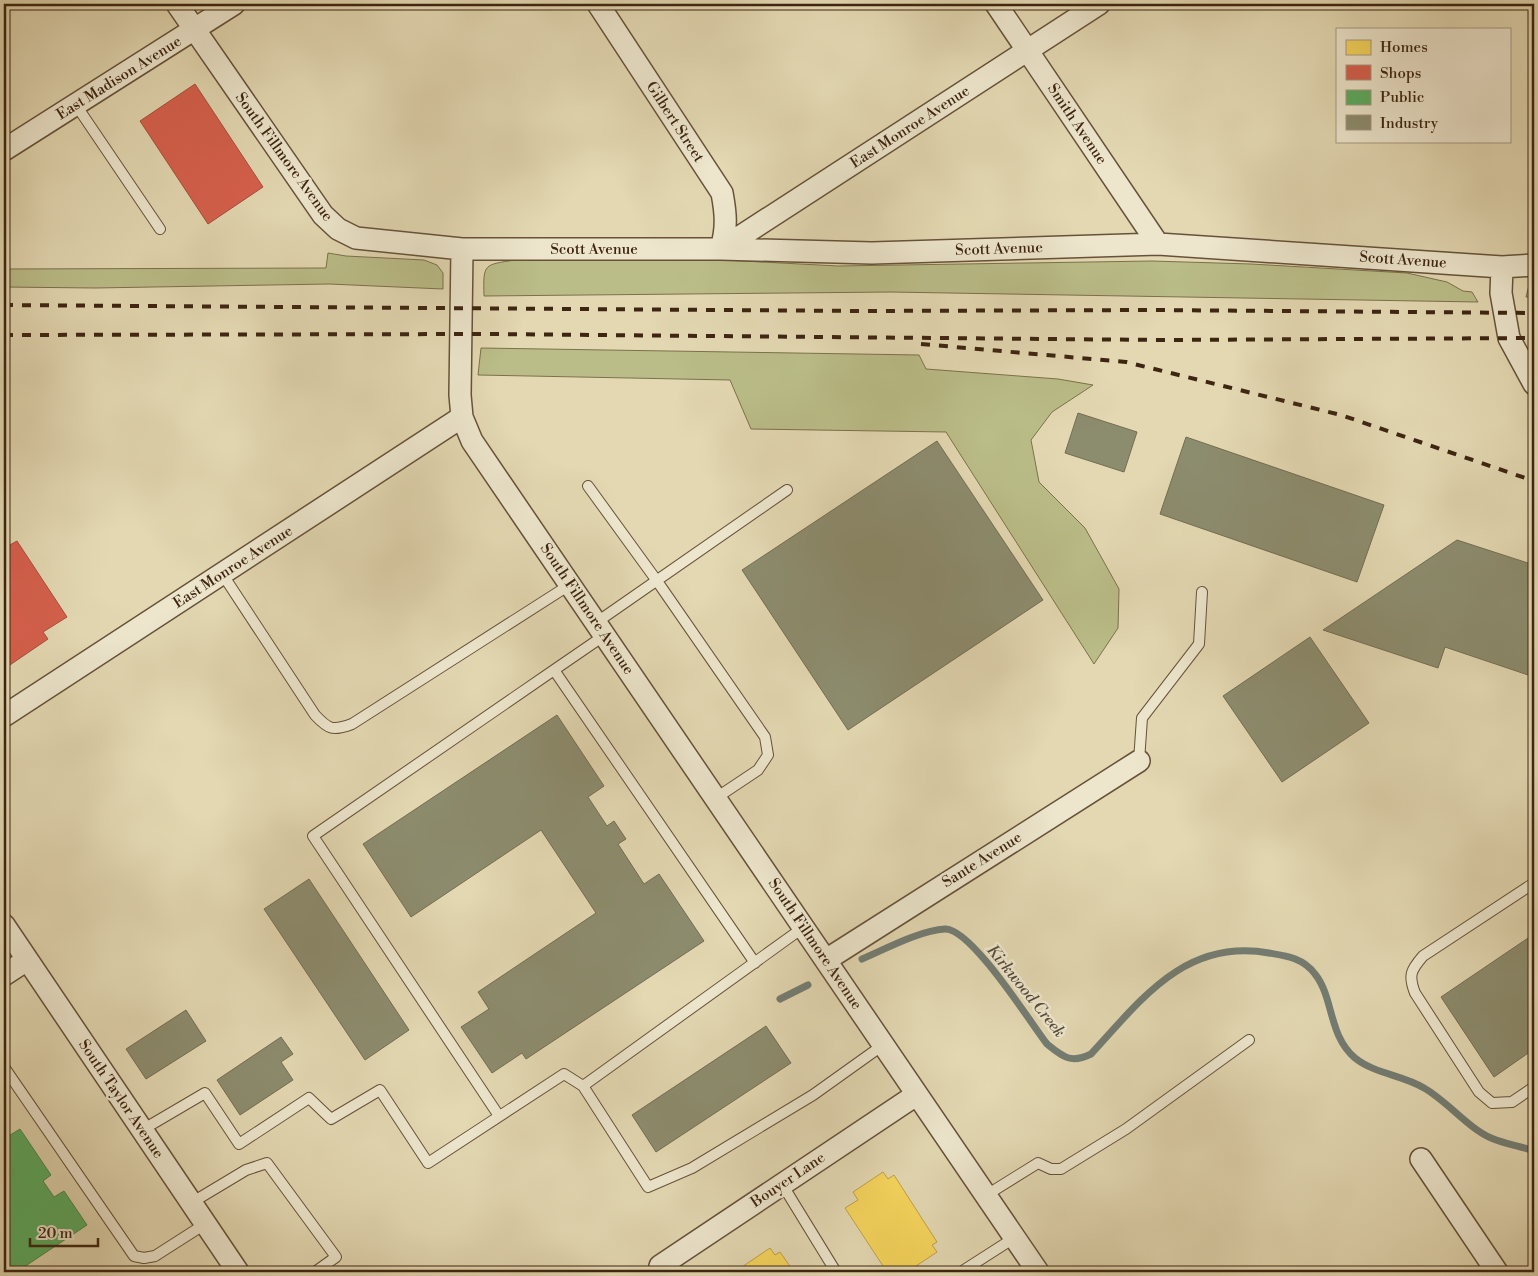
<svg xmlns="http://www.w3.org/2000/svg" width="1538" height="1276" viewBox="0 0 1538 1276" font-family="'Libre Bodoni',serif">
<rect width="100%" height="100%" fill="#e3d8b2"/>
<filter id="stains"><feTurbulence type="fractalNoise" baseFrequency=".004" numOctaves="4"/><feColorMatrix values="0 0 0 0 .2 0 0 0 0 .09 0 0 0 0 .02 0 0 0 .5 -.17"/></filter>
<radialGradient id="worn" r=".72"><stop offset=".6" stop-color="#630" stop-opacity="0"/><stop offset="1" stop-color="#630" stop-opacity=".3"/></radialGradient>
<path fill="#babd88" stroke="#7c714c" d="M328,253L346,256L424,260L437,265L443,273V289L329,284L95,288L4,287V269L326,268Z
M705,259L838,266L1152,261L1251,264L1407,273L1447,282L1463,291L1472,292L1478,302L890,292L484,296C483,263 484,265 515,260Z
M1534,281V297H1526L1529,285Z
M481,348L919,355L926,369L1058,379L1093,385L1052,412L1031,440L1039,482L1085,528L1119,589L1118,628L1094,664L946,432L751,429L730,380L478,375Z"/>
<path fill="#f6d55c" stroke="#bea046" d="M883,1172L888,1179L894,1175L937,1242L932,1245L937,1252L907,1272H904L901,1267L893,1272H887L845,1208L858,1200L853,1192Z
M770,1248L775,1255L780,1252L794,1272H742L739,1269Z"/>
<path fill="#d6604d" stroke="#a84e3b" d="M195,84L263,187L208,224L140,121Z
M4,540L8,546L17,541L67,617L43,632L48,639L4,669Z"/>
<path fill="#5aae61" stroke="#518549" d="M20,1129L51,1175L43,1181L54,1197L64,1191L87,1225L21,1269L23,1272H4V1133L7,1137Z"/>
<path fill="#8c8c6e" stroke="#746d52" d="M1078,413L1137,432L1124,472L1065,453Z
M1186,437L1384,505L1357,582L1160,514Z
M937,441L1043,600L848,730L742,570Z
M1457,540L1534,565V677L1445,647L1438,668L1323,630Z
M1310,637L1369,723L1282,782L1223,696Z
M557,715L604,786L588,797L607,826L614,821L626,839L618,844L644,884L659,874L704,941L526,1059L522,1053L492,1073L461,1027L489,1009L478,992L596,913L541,830L411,917L363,844Z
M309,879L409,1030L365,1060L264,909Z
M1534,934V1049L1494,1077L1441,997Z
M186,1010L206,1041L146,1079L126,1049Z
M766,1026L791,1063L656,1152L632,1115Z
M281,1037L293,1054L281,1062L293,1080L240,1115L217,1080Z"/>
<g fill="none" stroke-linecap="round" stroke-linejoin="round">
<path stroke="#737d73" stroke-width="7" d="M862,959C885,949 921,930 945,929C971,928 1030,1022 1047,1044C1063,1057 1071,1064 1091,1054C1141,1000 1185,938 1269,953C1287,956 1303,958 1315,974C1334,998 1328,1035 1355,1058C1375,1074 1403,1075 1424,1088C1447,1101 1468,1128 1491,1138C1505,1144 1520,1146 1534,1151
M780,999L808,985"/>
<defs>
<path id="lane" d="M76,105L160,229
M588,486L657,581L765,737L768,755L758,770L716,798
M223,575L315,715C329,730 333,731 352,724L571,584
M597,622L787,490
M605,635L554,670L755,963
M1139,761L1142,718L1199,644L1202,592
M1534,883L1423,956C1411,970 1408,975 1415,993L1479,1092L1492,1103L1512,1102L1534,1087
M804,927L583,1086L648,1187L692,1168L813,1095L883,1045
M4,1067L134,1256L144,1258L155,1256L205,1224
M499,1116L313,836L554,670
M142,1130L205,1093L239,1144L309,1098L331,1119L380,1090L428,1163L564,1074L583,1086
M782,1184L836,1272
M985,1196L1038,1163L1051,1169H1061L1126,1129L1249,1040
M191,1203L246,1170L267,1163L336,1257L315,1272
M961,1272L1014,1238"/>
<path id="street" d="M177,4L323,215L338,229L356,238L462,249H721L872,253L1158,244L1502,267L1534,265
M598,4L722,193C726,214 727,228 721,249
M996,4L1158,244
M4,150L234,4
M462,249L460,395L462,417L472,441L1038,1272
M721,249L1099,4
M1502,267L1501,293L1509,338L1534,384
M4,716L462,417
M4,925L238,1272
M826,960L1139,761
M4,975L27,960
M1421,1159L1497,1272
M660,1266L916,1095"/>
</defs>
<use href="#lane" stroke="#665239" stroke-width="12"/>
<use href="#street" stroke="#665239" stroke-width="24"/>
<use href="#lane" stroke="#ede6cd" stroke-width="10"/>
<use href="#street" stroke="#ede6cd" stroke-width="21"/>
<path stroke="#3d2511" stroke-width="4" stroke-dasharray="9 9" stroke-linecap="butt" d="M4,305L867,311L1153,310L1534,313
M4,335L485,334L1163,340L1534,338
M921,344L1126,362L1341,415L1534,481"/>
</g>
<g text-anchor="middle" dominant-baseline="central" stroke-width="5" stroke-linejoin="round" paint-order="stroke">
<g font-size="15" fill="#3d2511" stroke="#ede6cd">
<text transform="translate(119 78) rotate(-32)">East Madison Avenue</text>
<text transform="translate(675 122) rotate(57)">Gilbert Street</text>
<text transform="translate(1077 124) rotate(56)">Smith Avenue</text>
<text transform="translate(910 127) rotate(-33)">East Monroe Avenue</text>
<text transform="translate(284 157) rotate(54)">South Fillmore Avenue</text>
<text x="594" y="249">Scott Avenue</text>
<text transform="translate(999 249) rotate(-2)">Scott Avenue</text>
<text transform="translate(1403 260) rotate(4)">Scott Avenue</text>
<text transform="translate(233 567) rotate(-33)">East Monroe Avenue</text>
<text transform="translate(587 609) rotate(56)">South Fillmore Avenue</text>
<text transform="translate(982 860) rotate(-32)">Sante Avenue</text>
<text transform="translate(815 944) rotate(56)">South Fillmore Avenue</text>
<text transform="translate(121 1099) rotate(56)">South Taylor Avenue</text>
<text transform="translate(788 1180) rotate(-34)">Bouyer Lane</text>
</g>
<g font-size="16" font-style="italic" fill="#544a3a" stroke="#ede6cd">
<text transform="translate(1026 991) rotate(51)">Kirkwood Creek</text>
</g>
</g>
<rect width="1538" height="1276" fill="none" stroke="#e3d8b2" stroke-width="20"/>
<rect x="5" y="5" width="1528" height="1266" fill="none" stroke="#3d2511" stroke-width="2.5"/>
<rect x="10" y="10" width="1518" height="1256" fill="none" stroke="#3d2511"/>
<rect x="1336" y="28" width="175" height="115" fill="#ede6cd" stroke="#a79982"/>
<rect x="1346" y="40" width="25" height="15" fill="#f6d55c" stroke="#a79982"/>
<text x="1380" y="52" font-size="15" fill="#3d2511">Homes</text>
<rect x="1346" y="65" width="25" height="15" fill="#d6604d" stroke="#a79982"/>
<text x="1380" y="78" font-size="15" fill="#3d2511">Shops</text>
<rect x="1346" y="90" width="25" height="15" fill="#5aae61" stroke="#a79982"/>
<text x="1380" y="102" font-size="15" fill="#3d2511">Public</text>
<rect x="1346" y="115" width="25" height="15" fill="#8c8c6e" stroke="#a79982"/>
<text x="1380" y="128" font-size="15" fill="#3d2511">Industry</text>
<path d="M30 1238v8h68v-8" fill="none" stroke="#3d2511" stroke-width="2.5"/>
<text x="38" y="1238" font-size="15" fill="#3d2511" stroke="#ede6cd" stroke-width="4" paint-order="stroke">20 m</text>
<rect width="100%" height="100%" filter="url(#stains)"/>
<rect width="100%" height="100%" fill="url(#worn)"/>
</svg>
